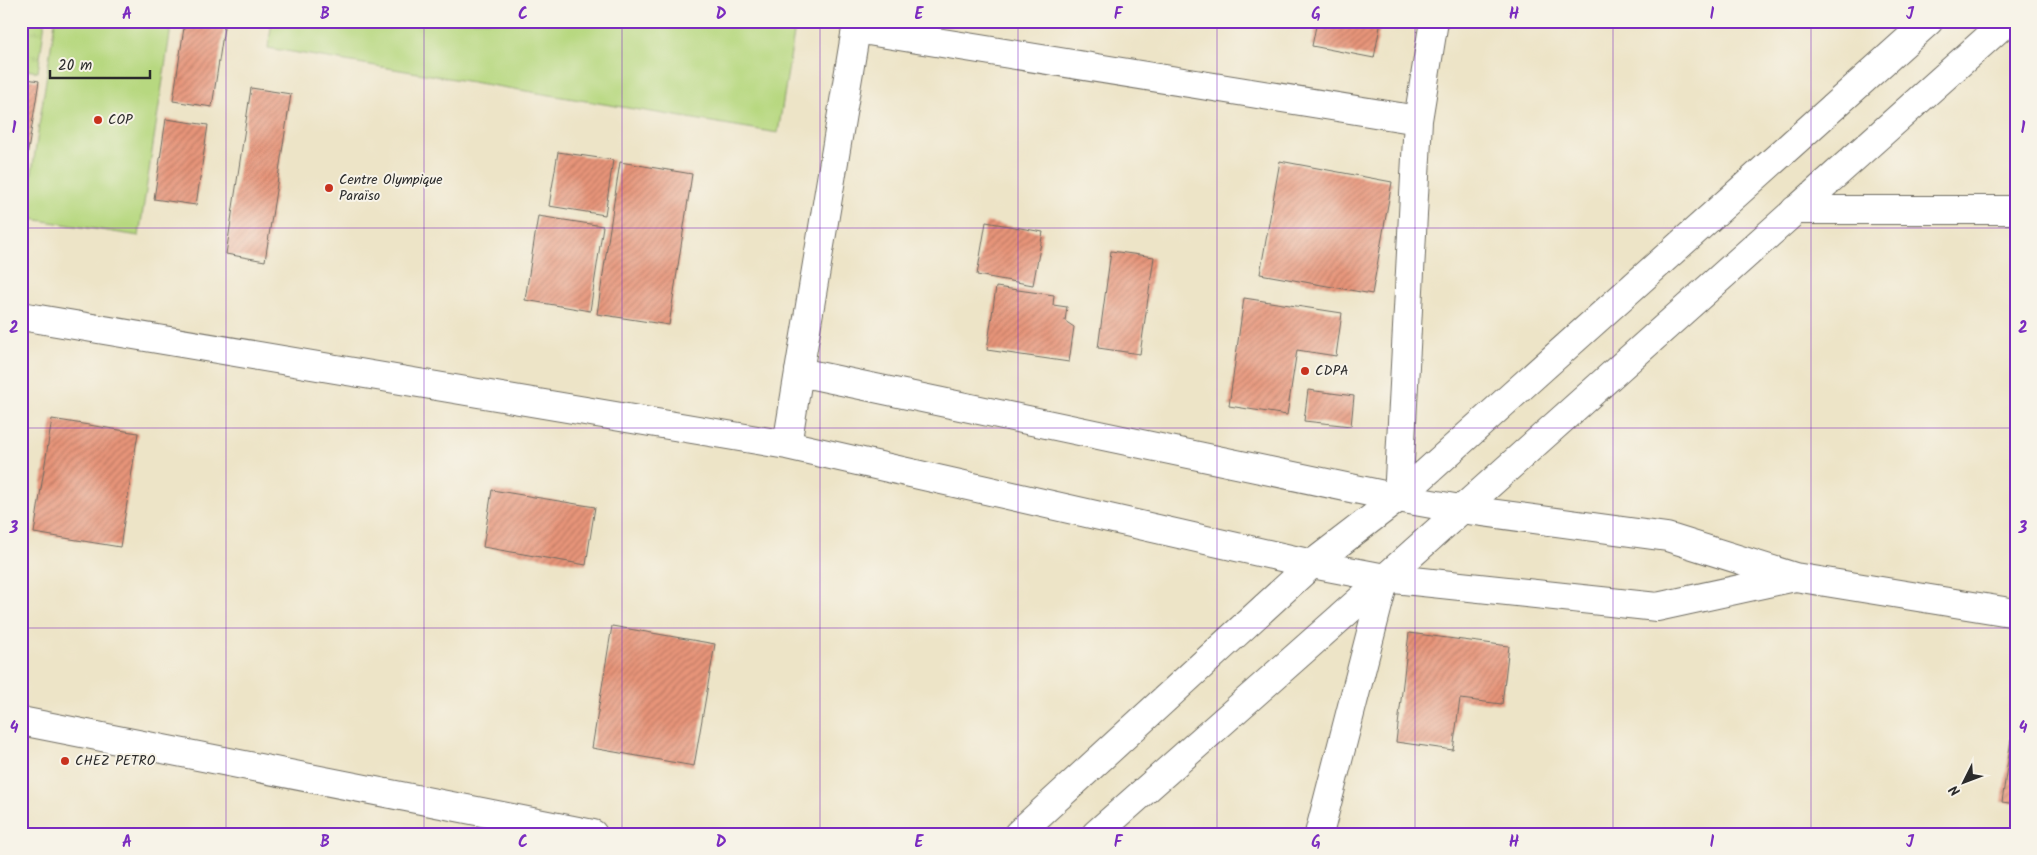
<svg xmlns="http://www.w3.org/2000/svg" width="2037" height="855" viewBox="0 0 2037 855" font-family="Kalam,sans-serif">
<defs>
<pattern id="grass-tufts" width="24" height="20" patternUnits="userSpaceOnUse" patternTransform="scale(1.25)"><rect width="24" height="20" fill="#b7d880"/><path d="M3 7l-1-3M5 7V3M7 7l1-3M15 17l-1-3M17 17v-4M19 17l1-3" fill="none" stroke="#9eba6f"/></pattern>
<pattern id="building-hatch" width="6" height="6" patternUnits="userSpaceOnUse" patternTransform="scale(1.25)"><rect width="6" height="6" fill="#e79479"/><path d="M-1 1l2-2M0 6l6-6M5 7l2-2" fill="none" stroke="#bb7963"/></pattern>
</defs>
<rect width="100%" height="100%" fill="#f7f3e8"/>
<filter id="ink" filterUnits="userSpaceOnUse"><feTurbulence type="fractalNoise" baseFrequency=".02" numOctaves="2"/><feDisplacementMap in="SourceGraphic" scale="10" xChannelSelector="R" yChannelSelector="G"/><feConvolveMatrix kernelMatrix="1 2 1 2 8 2 1 2 1" color-interpolation-filters="sRGB"/></filter>
<filter id="wash" filterUnits="userSpaceOnUse"><feTurbulence type="fractalNoise" baseFrequency=".0096" numOctaves="4" result="noise"/><feDisplacementMap in="SourceGraphic" scale="20" xChannelSelector="R" yChannelSelector="G"/><feGaussianBlur stdDeviation="1.12" result="paint"/><feColorMatrix in="noise" values="0 0 0 0 0 0 0 0 0 0 0 0 0 0 0 0 0 1.4 0 .05"/><feComposite in="paint" operator="in"/></filter>
<g filter="url(#wash)">
<rect width="100%" height="100%" fill="#ede4c7"/>
<path fill="url(#grass-tufts)" stroke="#718256" d="M21,21H45L38,72L21,69Z"/>
<path fill="#b7d880" stroke="#718256" d="M55,21H172L139,236L25,218Z
M272,21H796L778,133L268,48Z"/>
<g id="blocks">
<path fill="url(#building-hatch)" d="M185,21H225L212,107L173,101Z
M1317,21H1381L1374,58L1312,46Z
M21,78L39,81L25,170H21Z
M251,88L291,94L265,261L226,254Z
M166,119L208,125L196,205L154,199Z
M558,152L613,160L605,215L549,206Z
M1280,161L1392,182L1372,294L1260,274Z
M620,162L692,174L669,325L597,314Z
M538,216L603,226L590,311L525,300Z
M986,222L1043,232L1033,285L977,275Z
M1111,251L1154,257L1140,354L1098,348Z
M996,287L1054,295L1053,305L1067,307L1065,321L1074,327L1069,362L987,350Z
M1244,298L1342,313L1336,356L1297,350L1287,415L1229,406Z
M1308,390L1354,396L1351,426L1304,421Z
M52,419L138,433L120,547L34,533Z
M492,490L595,507L586,565L483,547Z
M612,626L715,644L694,766L592,748Z
M1409,633L1509,646L1502,704L1460,699L1453,750L1396,742Z
M2011,739L2016,740V804L2002,802Z"/>
</g>
</g>
<g filter="url(#ink)">
<use href="#blocks" fill-opacity="0" stroke="#6f6c62" stroke-width="1"/>
<g fill="none" stroke-linecap="round" stroke-linejoin="round">
<defs>
<path id="minor" d="M1795,210H2016
M799,372L856,29L1418,120
M1398,498L1418,120L1434,21
M21,721L593,834"/>
<path id="tertiary" d="M21,316L787,445L1312,564L1385,578L1657,607L1795,577
M787,445L799,372L1398,498L1460,509L1667,537L1795,577L2016,613
M1319,834L1385,578"/>
<path id="secondary" d="M1018,834L1312,564L1398,498L1929,21
M1096,834L1385,578L2007,21"/>
</defs>
<use href="#minor" stroke="#6f6c62" stroke-width="30"/>
<use href="#tertiary" stroke="#6f6c62" stroke-width="30"/>
<use href="#secondary" stroke="#6f6c62" stroke-width="30"/>
<use href="#minor" stroke="#fff" stroke-width="28"/>
<use href="#tertiary" stroke="#fff" stroke-width="28"/>
<use href="#secondary" stroke="#fff" stroke-width="28"/>
</g>
</g>
<path fill="none" stroke="#7b2cbf" stroke-width="1" stroke-opacity="0.55" d="M226,21V834M424,21V834M622,21V834M820,21V834M1018,21V834M1217,21V834M1415,21V834M1613,21V834M1811,21V834M21,228H2016M21,428H2016M21,628H2016"/>
<g fill="#c8321e" stroke="#f7f3e8" stroke-width="2">
<circle cx="98" cy="120" r="5"/>
<circle cx="329" cy="188" r="5"/>
<circle cx="1305" cy="371" r="5"/>
<circle cx="65" cy="761" r="5"/>
</g>
<g text-anchor="middle" dominant-baseline="central" stroke-width="4" stroke-linejoin="round" paint-order="stroke">
<g font-size="14" fill="#2b2b2b" stroke="#f7f3e8" text-anchor="start">
<text x="108" y="120">COP</text>
<text x="339" y="180">Centre Olympique<tspan x="339" dy="16">Paraïso</tspan></text>
<text x="1315" y="371">CDPA</text>
<text x="75" y="761">CHEZ PETRO</text>
</g>
</g>
<rect width="2037" height="855" fill="none" stroke="#f7f3e8" stroke-width="55"/>
<g transform="translate(1964 782) rotate(228)" stroke="#f7f3e8" stroke-width="4" paint-order="stroke">
<path d="M0-4L9 19L0 12L-9 19Z" fill="#2b2b2b"/>
<text y="-8" font-size="14" font-weight="bold" text-anchor="middle" fill="#2b2b2b">N</text>
</g>
<path d="M50 70v8h100v-8" fill="none" stroke="#2b2b2b" stroke-width="2.5"/>
<text x="58" y="70" font-size="15" fill="#2b2b2b" stroke="#f7f3e8" stroke-width="4" paint-order="stroke">20 m</text>
<rect x="28" y="28" width="1982" height="800" fill="none" stroke="#7b2cbf" stroke-width="2"/>
<g font-size="16" text-anchor="middle" font-weight="bold" fill="#7b2cbf">
<text x="127" y="19">A</text>
<text x="325" y="19">B</text>
<text x="523" y="19">C</text>
<text x="721" y="19">D</text>
<text x="919" y="19">E</text>
<text x="1118" y="19">F</text>
<text x="1316" y="19">G</text>
<text x="1514" y="19">H</text>
<text x="1712" y="19">I</text>
<text x="1910" y="19">J</text>
<text x="14" y="133">1</text>
<text x="2023" y="133">1</text>
<text x="14" y="333">2</text>
<text x="2023" y="333">2</text>
<text x="14" y="533">3</text>
<text x="2023" y="533">3</text>
<text x="14" y="733">4</text>
<text x="2023" y="733">4</text>
<text x="127" y="847">A</text>
<text x="325" y="847">B</text>
<text x="523" y="847">C</text>
<text x="721" y="847">D</text>
<text x="919" y="847">E</text>
<text x="1118" y="847">F</text>
<text x="1316" y="847">G</text>
<text x="1514" y="847">H</text>
<text x="1712" y="847">I</text>
<text x="1910" y="847">J</text>
</g>
</svg>
